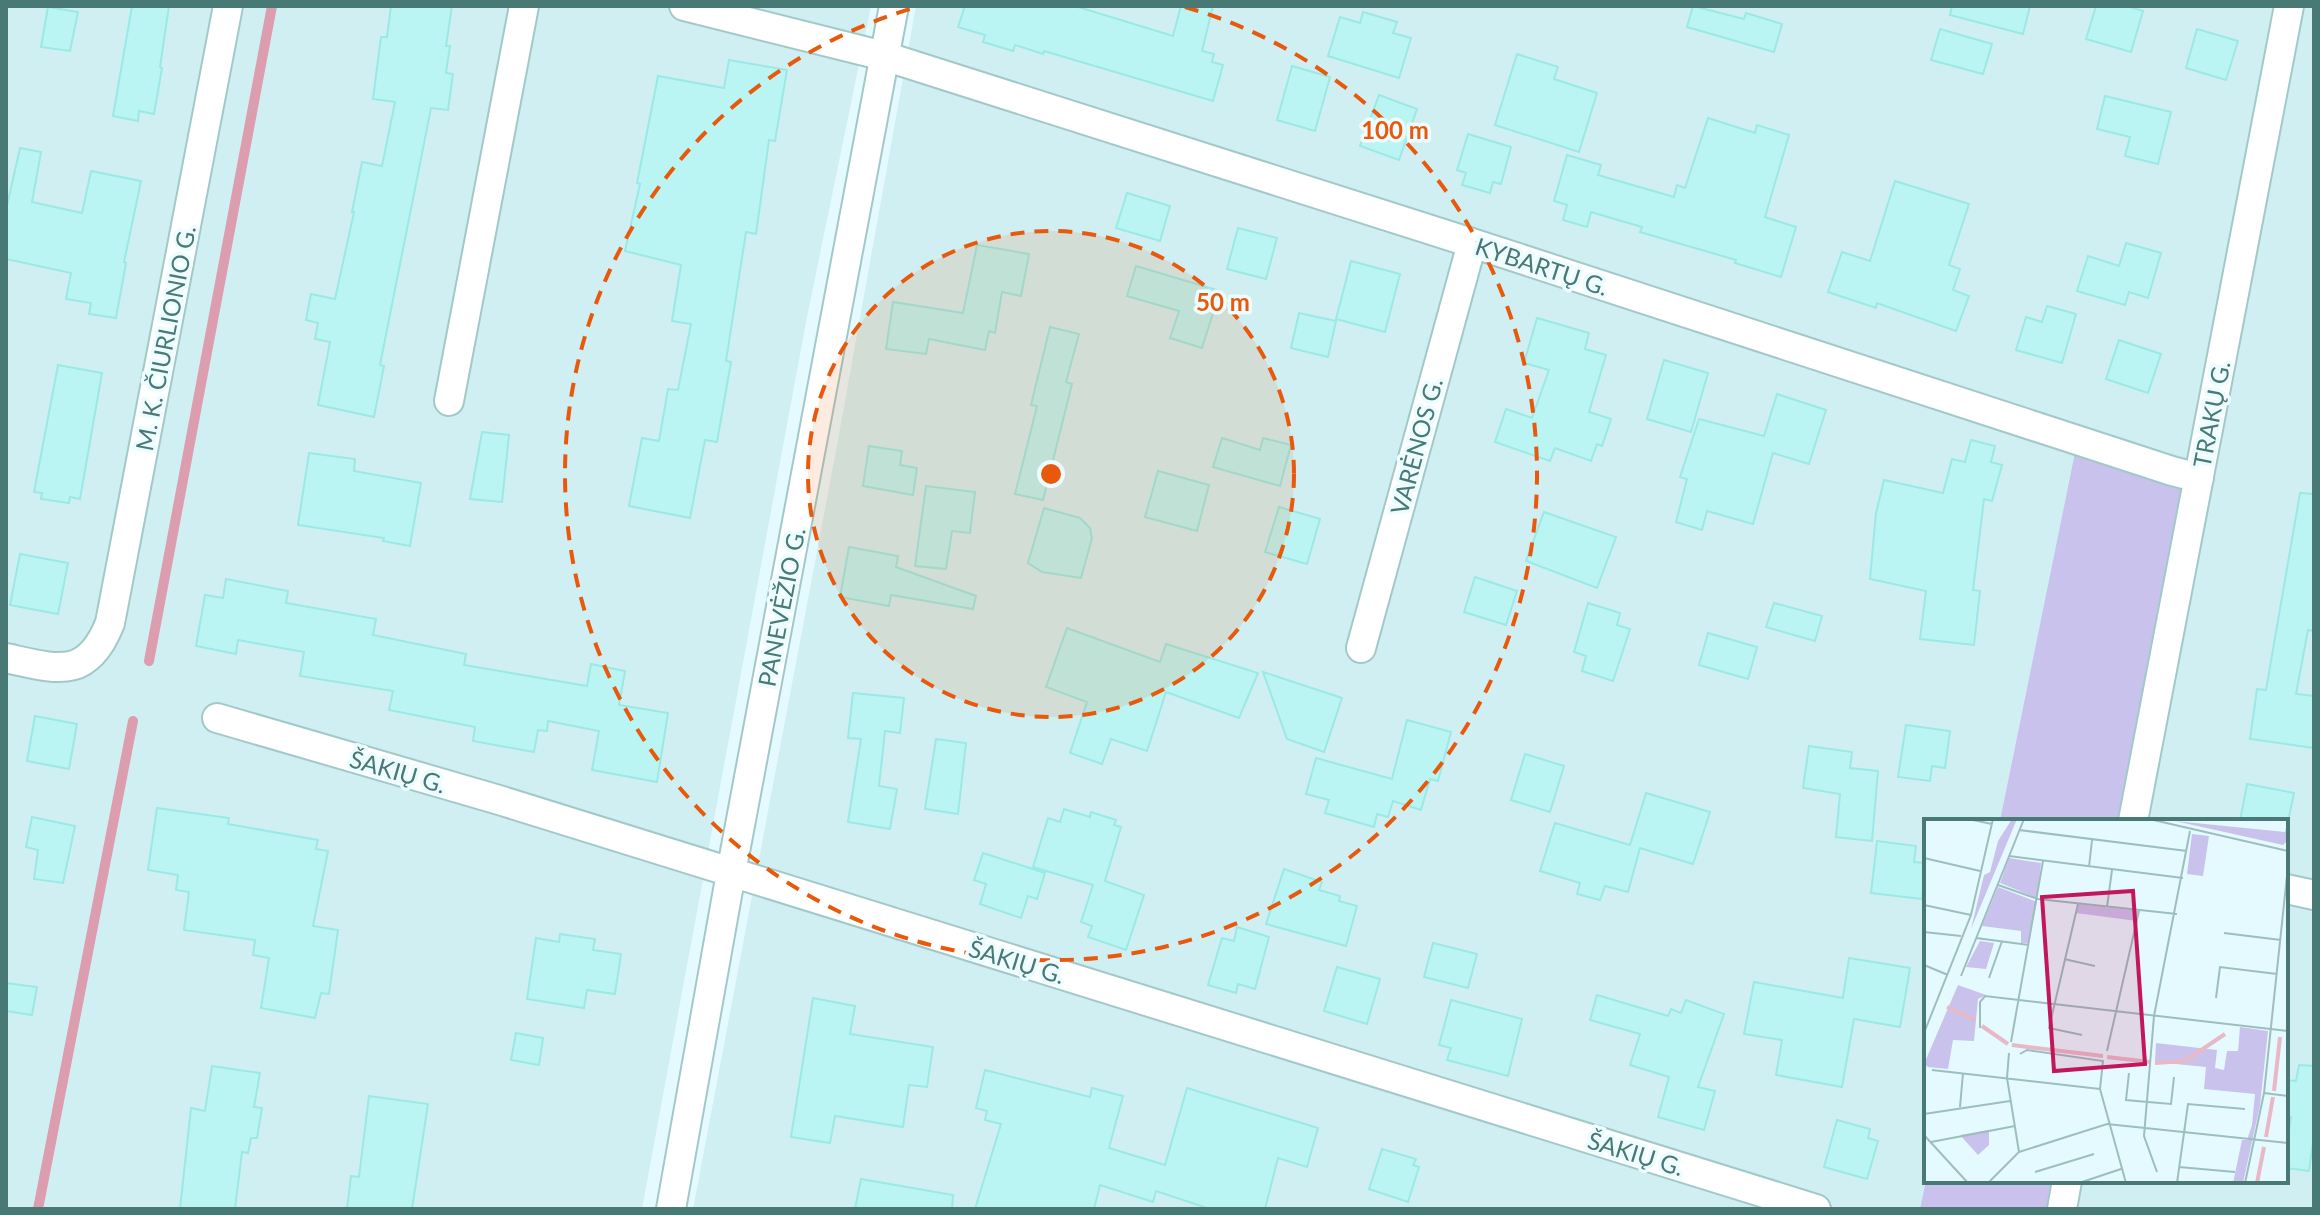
<svg xmlns="http://www.w3.org/2000/svg" width="2320" height="1215" viewBox="0 0 2320 1215" font-family="Lato,sans-serif">
<rect width="100%" height="100%" fill="#e5fafe"/>
<path fill="#d0eff3" fill-rule="evenodd" d="M6,6H871L806,322L642,1209H6Z
M916,6H2314V1209H693L838,440ZM1926,821H2286V1181H1926Z"/>
<path fill="#c9c2ed" d="M2078,438L2199,478L2135,821H2000Z
M1926,1181H2068L2062,1209H1920Z"/>
<g fill="none" stroke-linecap="round" stroke-linejoin="round">
<path stroke="#dc9daf" stroke-width="10" d="M149,661L272,6
M38,1209L133,721"/>
</g>
<path fill="#bbf5f3" stroke="#9ae9e5" stroke-width="2" d="M132,6H169L160,67L162,68L154,114L139,111L138,121L113,116Z
M391,6H452L446,46H450L446,73L453,74L448,110L431,108L380,365L384,366L374,417L318,405L330,342L315,339L318,323L306,320L311,294L335,299L354,212H352L362,162L382,166L395,102L373,99L381,37H387Z
M965,6H1075L1173,36L1181,6H1213L1202,51L1214,54L1212,62L1223,65L1213,101L1044,51L1043,54L1015,45L1013,51L983,42L985,35L958,27Z
M1693,6L1744,19L1746,13L1782,24L1774,52L1687,27Z
M1952,6H2030L2023,34L1950,15Z
M2096,6H2127L2143,11L2131,52L2086,39Z
M48,7L78,12L70,51L41,47Z
M1363,12L1397,22L1393,33L1411,38L1399,78L1328,56L1340,17L1360,23Z
M1940,29L1992,44L1983,74L1931,60Z
M2197,29L2238,41L2226,80L2186,68Z
M1517,54L1558,67L1554,79L1597,93L1579,152L1495,125Z
M729,60L787,70L775,141L769,140L756,234L746,232L726,361L731,362L717,442L705,440L690,518L629,506L642,438L659,441L668,389L678,390L691,324L672,321L681,265L625,251L640,184L637,183L658,76L724,88Z
M1292,66L1330,77L1315,131L1277,120Z
M1379,95L1417,109L1399,160L1360,146Z
M2105,96L2171,112L2158,164L2125,156L2130,137L2097,129Z
M1708,118L1755,133L1757,125L1789,135L1765,217L1796,227L1781,277L1735,263L1736,260L1640,232L1642,227L1591,212L1587,227L1563,220L1567,205L1554,201L1567,155L1601,165L1598,175L1674,197L1677,185L1685,188Z
M1468,134L1511,147L1501,184L1493,182L1490,193L1462,185L1466,173L1457,170Z
M20,148L41,152L32,202L82,213L91,171L141,181L124,262L126,263L116,318L89,314L91,303L66,299L71,273L6,259V210Z
M1895,181L1969,204L1949,265L1960,269L1953,290L1969,296L1956,331L1877,303L1876,308L1828,292L1842,252L1870,261Z
M1127,193L1170,206L1160,241L1116,228Z
M1238,228L1277,238L1266,279L1227,269Z
M2126,243L2161,253L2148,298L2129,292L2125,305L2077,291L2088,256L2119,266Z
M977,245L1029,254L1021,296L1002,292L995,333L989,331L985,350L929,339L926,354L886,349L893,302L963,313Z
M1351,261L1400,274L1385,332L1336,319Z
M1136,266L1220,291L1202,348L1170,338L1179,311L1127,296Z
M2047,306L2076,314L2062,363L2016,350L2026,317L2042,322Z
M1299,313L1336,321L1328,357L1291,348Z
M1537,318L1589,333L1585,349L1606,355L1589,412L1611,419L1602,446L1597,444L1591,461L1555,448L1550,461L1495,442L1506,409L1532,418L1549,370L1524,363Z
M1050,327L1079,334L1066,382L1072,384L1043,500L1015,494L1037,406L1031,405Z
M2119,340L2161,354L2148,393L2106,379Z
M1664,360L1708,373L1691,432L1647,419Z
M58,365L102,373L80,499L70,497L69,503L41,499L42,493L34,492Z
M1777,394L1826,410L1809,464L1773,453L1753,524L1707,511L1702,530L1676,522L1687,479L1680,477L1699,419L1764,436Z
M482,432L509,435L502,502L470,499Z
M1222,438L1260,450L1263,438L1291,445L1280,486L1213,467Z
M1971,440L1995,446L1991,462L2002,465L1992,501L1984,499L1973,590L1980,591L1974,645L1920,639L1926,591L1870,579L1876,513L1884,480L1943,493L1952,459L1965,462Z
M869,446L902,451L900,465L917,468L913,495L863,486Z
M309,453L355,459L354,471L421,483L410,546L383,541L384,538L298,525Z
M1158,471L1209,485L1197,531L1145,517Z
M926,486L975,492L970,533L952,531L946,569L915,566Z
M2300,493L2314,494V631L2308,630L2296,694L2314,696V748L2250,739L2257,689L2266,690Z
M1279,507L1320,519L1307,564L1265,552Z
M1044,508L1080,518L1090,528L1092,538L1081,578L1042,572L1028,563Z
M1544,512L1616,537L1597,588L1526,561Z
M849,547L898,556L896,567L976,596L973,609L891,595L889,606L840,597Z
M20,554L68,563L58,614L10,605Z
M1475,577L1517,591L1506,625L1464,612Z
M226,579L288,591L286,603L376,619L373,635L466,654L464,665L587,686L591,664L625,671L619,705L668,713L657,782L592,770L599,731L548,721L547,731L538,730L534,752L473,741L475,727L389,710L393,691L300,676L304,652L238,640L236,654L196,646L205,595L223,598Z
M1588,603L1620,613L1617,625L1630,629L1613,681L1582,671L1586,656L1574,652Z
M1774,603L1822,616L1815,641L1766,627Z
M1067,628L1160,662L1166,644L1258,673L1239,718L1166,692L1147,751L1111,739L1102,764L1070,753L1087,702L1046,687Z
M1708,633L1757,647L1748,679L1699,665Z
M1263,672L1342,698L1324,752L1287,739Z
M853,693L904,698L900,733L885,731L879,786L897,789L890,829L848,822L861,739L848,738Z
M35,716L77,724L69,769L27,761Z
M1407,720L1451,732L1438,781L1430,779L1421,810L1393,801L1388,817L1377,814L1374,827L1325,813L1329,800L1306,794L1316,758L1392,779Z
M1906,725L1950,731L1945,768L1932,766L1930,781L1898,777Z
M936,739L966,743L958,814L925,809Z
M1809,746L1852,752L1850,768L1878,771L1872,841L1836,837L1840,794L1803,788Z
M1525,754L1564,766L1550,812L1511,800Z
M2247,784L2294,793L2288,821H2240Z
M1646,793L1710,812L1693,864L1640,848L1628,892L1605,886L1600,900L1577,894L1580,883L1540,871L1555,823L1630,845Z
M157,808L229,818L228,824L318,840L316,849L328,851L313,926L338,930L329,994L321,993L315,1018L261,1008L269,958L253,955L255,940L184,930L189,892L176,890L178,875L148,870Z
M1064,809L1090,817L1091,812L1116,820L1114,825L1121,827L1105,881L1144,895L1126,950L1088,937L1092,926L1081,922L1093,885L1033,867L1048,818L1060,822Z
M32,817L75,826L63,883L34,879L38,850L26,847Z
M1877,841L1916,846L1914,862L1926,863L1922,899L1871,893Z
M983,853L1045,873L1037,899L1028,896L1021,918L980,904L986,884L974,880Z
M1284,869L1322,882L1319,890L1340,896L1339,901L1357,906L1346,946L1266,924Z
M1237,927L1269,937L1255,989L1238,984L1236,993L1208,985L1222,938L1234,941Z
M560,934L595,939L593,950L621,954L615,994L587,990L584,1008L527,999L536,938L559,942Z
M1433,943L1477,954L1468,988L1424,977Z
M1849,958L1910,968L1900,1027L1854,1019L1842,1087L1776,1075L1782,1040L1744,1034L1754,982L1843,998Z
M1337,967L1380,979L1367,1024L1324,1011Z
M6,983L37,987L32,1015L6,1011Z
M1597,995L1668,1016L1671,1009L1681,1013L1686,1000L1724,1014L1698,1087L1715,1091L1704,1130L1658,1117L1669,1077L1630,1065L1640,1034L1590,1020Z
M813,998L855,1006L850,1034L933,1047L927,1087L909,1085L903,1127L835,1116L830,1143L791,1137Z
M1451,1000L1522,1019L1508,1076L1447,1060L1451,1048L1439,1045Z
M516,1033L543,1038L539,1065L511,1060Z
M2299,1065L2314,1066V1135L2309,1171L2286,1168V1149L2291,1117L2286,1116V1080L2296,1081Z
M212,1066L260,1073L254,1107L262,1108L257,1138H251L248,1153L242,1152L235,1209H180L191,1108L205,1111Z
M985,1070L1090,1097L1092,1088L1123,1096L1109,1148L1165,1165L1187,1088L1318,1128L1307,1167L1278,1158L1265,1209H1210L1156,1191L1153,1202L1100,1185L1094,1209H975L1001,1124L985,1120L987,1111L976,1108Z
M369,1096L428,1104L412,1209H347L351,1176L359,1177Z
M1837,1120L1870,1129L1868,1138L1878,1141L1867,1179L1824,1167Z
M1382,1149L1416,1159L1413,1165L1419,1167L1408,1202L1369,1189Z
M861,1179L953,1195L952,1209H855Z"/>
<g fill="none" stroke-linecap="round" stroke-linejoin="round">
<defs>
<path id="minor" d="M684,6L884,56L1472,243L2172,471L2199,478
M449,401L524,6
M1361,648L1472,243
M6,658C57,669 87,681 110,623L228,6
M217,718L499,800L1816,1209
M2133,821L2289,6
M2286,889L2314,895
M671,1209L731,873L894,6
M2062,1209L2067,1181"/>
</defs>
<use href="#minor" stroke="#a2c9c8" stroke-width="32"/>
<use href="#minor" stroke="#fff" stroke-width="28"/>
</g>
<circle cx="1051" cy="474" r="243" fill="#e8590c" fill-opacity=".12"/>
<g fill="none" stroke="#e8590c" stroke-width="4" stroke-dasharray="14 10">
<circle cx="1051" cy="474" r="243"/>
<path d="M1185 7A486 486 0 1 1 917 7"/>
</g>
<g text-anchor="middle" dominant-baseline="central" stroke-width="7" stroke-linejoin="round" paint-order="stroke">
<g font-size="24" fill="#487975" stroke="#edfcff">
<text transform="translate(1542 266) rotate(18)">KYBARTŲ G.</text>
<text transform="translate(165 338) rotate(-79)">M. K. ČIURLIONIO G.</text>
<text transform="translate(2211 414) rotate(-79)">TRAKŲ G.</text>
<text transform="translate(1416 446) rotate(-75)">VARĖNOS G.</text>
<text transform="translate(781 607) rotate(-79)">PANEVĖŽIO G.</text>
<text transform="translate(398 771) rotate(16)">ŠAKIŲ G.</text>
<text transform="translate(1017 961) rotate(17)">ŠAKIŲ G.</text>
<text transform="translate(1636 1153) rotate(17)">ŠAKIŲ G.</text>
</g>
</g>
<g transform="translate(1924 819)">
<rect width="364" height="364" fill="#e5fafe"/>
<path d="M88,0H93L47,110L60,56L66,53L74,22ZM364,0V21L359,26L251,2L361,13ZM268,15L285,17L279,57L263,55ZM85,39L117,44L113,79L76,64ZM74,68L113,83L104,124H97V112L58,107ZM154,85L215,92L213,102L152,94ZM56,122L70,124L62,150L42,148ZM34,166L62,176L54,180L50,222L29,221L24,250L4,248L0,245ZM316,208L344,212L336,286L319,364H309L318,321H323L328,306L331,275L280,270L282,248L231,243L232,224L293,231L291,249L300,251L303,232H314ZM65,311V326L54,336L36,316Z" fill="#c9c2ed"/>
<path fill="none" stroke="#e9b8c6" stroke-width="4" d="M23,188L51,201M58,207L84,225M88,226L179,237M183,238L226,243M231,244L261,242L301,215M350,272L356,218M342,318L349,278M333,364L340,328"/>
<path fill="none" stroke="#9dbebf" stroke-width="2" d="M44,0L68,5M225,0L364,32M95,11L263,32M85,37L259,59M0,39L56,52M165,48L168,21M74,66L114,80L253,95M154,85L125,209L158,216M0,86L47,96M183,88L188,51M0,113L37,117M300,114L357,121M52,119L105,126M140,140L171,147M0,146L24,156M37,157L100,0M65,159L78,122M292,179L296,148L353,155M56,209V183L61,177L364,212M0,214L47,96L69,0M87,223L119,42M183,232L215,92M96,235L103,231L179,242L176,270L202,364M8,251L176,270M205,254L202,281L224,283L247,285L250,258M340,274L364,277M36,288L39,254M0,295L86,282M0,316L44,364M7,323L91,307M95,333L183,305L364,324M255,348L311,353M111,353L170,335M233,353L220,317L230,197L266,12M64,364L95,333L83,259L85,234M155,364L197,350M253,364L264,285L321,290M321,364L340,274L364,47"/>
<path fill="#c2185b" fill-opacity="0.15" stroke="#c2185b" stroke-width="4" d="M209,72L221,245L130,252L118,78Z"/>
<rect width="364" height="364" fill="none" stroke="#487975" stroke-width="4"/>
</g>
<circle cx="1051" cy="474" r="12" fill="#e8590c" stroke="#edfcff" stroke-width="4"/>
<g font-size="24" text-anchor="middle" font-weight="bold" fill="#e8590c" stroke="#edfcff" stroke-width="7" stroke-linejoin="round" paint-order="stroke">
<text x="1395" y="139">100 m</text>
<text x="1223" y="311">50 m</text>
</g>
<rect width="2320" height="1215" fill="none" stroke="#487975" stroke-width="16"/>
</svg>
